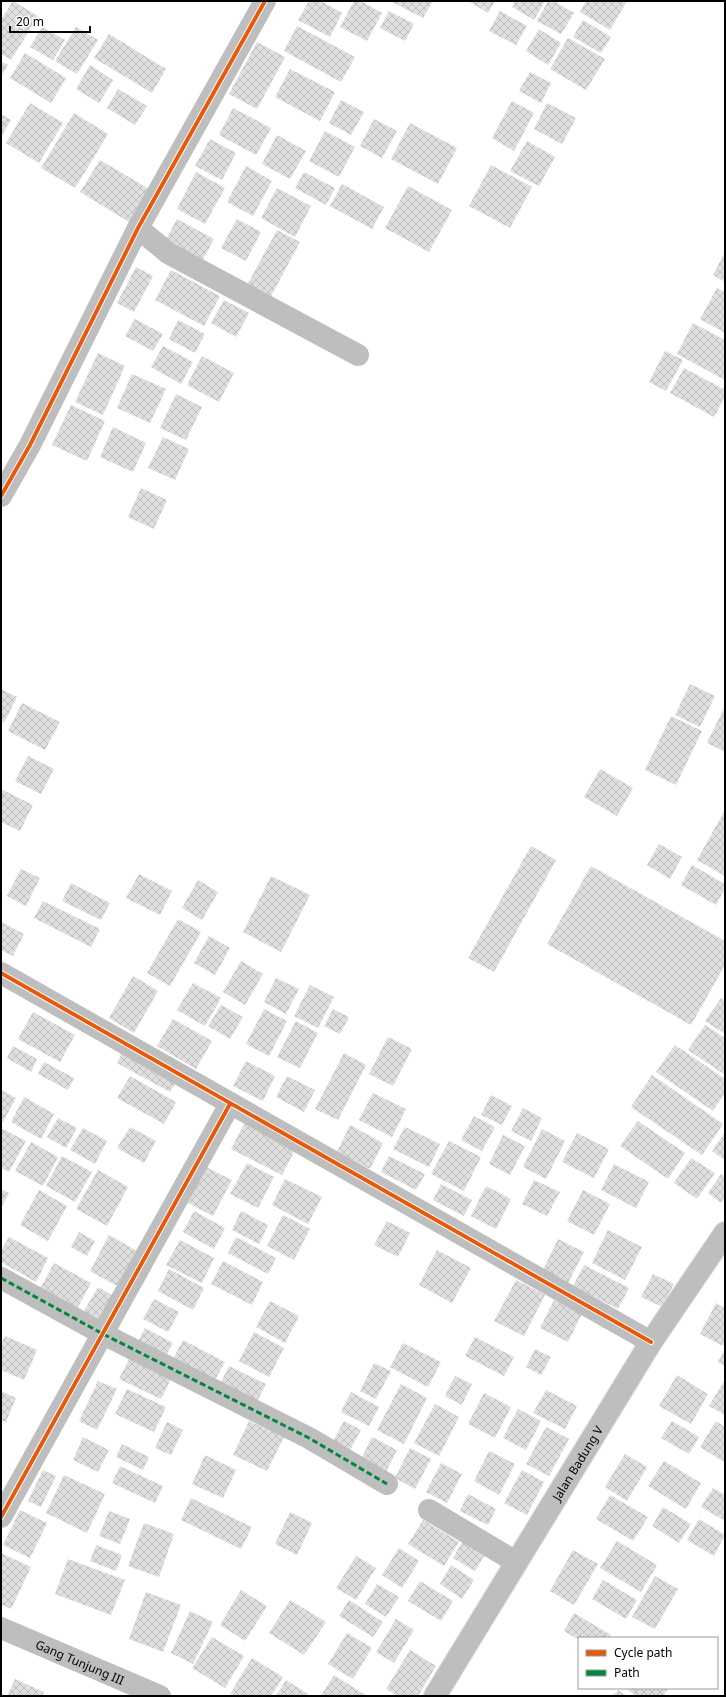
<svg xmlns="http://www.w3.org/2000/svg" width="726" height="1697" viewBox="0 0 726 1697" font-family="'Noto Sans',sans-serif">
<defs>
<pattern id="building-cross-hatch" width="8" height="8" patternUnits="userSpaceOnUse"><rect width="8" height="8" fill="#dfdfdf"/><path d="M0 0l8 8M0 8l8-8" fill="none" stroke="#bebebe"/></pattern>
</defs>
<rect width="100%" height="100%" fill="#fff"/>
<path fill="url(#building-cross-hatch)" d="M13,1L38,16L11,60L1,54V20Z
M309,1H321L342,13L330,37L298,20Z
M354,1H361L382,13L367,41L340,27Z
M390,1H433L423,18Z
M468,1H495L488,13Z
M515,1H545L534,20L512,7Z
M548,1H554L574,13L561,34L537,21Z
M586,1H627L610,30L580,12Z
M389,11L414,24L405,41L380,28Z
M500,11L527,26L516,45L489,31Z
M583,20L611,37L601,53L573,37Z
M297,26L355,57L341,82L284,51Z
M42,27L65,40L53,60L30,47Z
M76,27L98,40L77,74L55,61Z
M539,29L561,43L548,65L526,51Z
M109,34L166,69L152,93L94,58Z
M568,38L605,59L586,90L550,69Z
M257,42L285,57L257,109L229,94Z
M25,53L66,78L51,103L10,78Z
M1,61L8,65L1,77Z
M90,65L113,80L99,103L76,89Z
M290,69L335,92L320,121L275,97Z
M530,72L551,83L541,103L519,91Z
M118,89L147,106L135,125L107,108Z
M341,100L364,112L351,135L329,123Z
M512,101L534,113L514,151L492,138Z
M30,103L63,123L39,163L6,143Z
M547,103L576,118L562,144L534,129Z
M233,108L271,128L256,155L219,135Z
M74,113L108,134L75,188L41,168Z
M1,114L11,120L1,137Z
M374,119L397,131L382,158L360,146Z
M410,123L457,148L438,184L391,159Z
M325,131L355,147L339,177L309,161Z
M277,135L306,151L290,179L262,164Z
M210,139L236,153L222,180L195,166Z
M527,141L555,157L539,186L510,171Z
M100,160L149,189L129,222L80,192Z
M491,165L532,187L510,228L469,206Z
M246,166L272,181L253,216L227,202Z
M196,172L225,188L205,224L177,209Z
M304,172L335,188L326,205L295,188Z
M342,184L384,207L372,229L330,206Z
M408,186L452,210L429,252L385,228Z
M277,188L311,206L295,237L261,218Z
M177,219L214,239L201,263L164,243Z
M237,219L261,232L246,261L221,248Z
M277,230L300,242L268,302L245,289Z
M725,252V282L713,275Z
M136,267L153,276L134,312L117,303Z
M171,270L220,296L204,326L155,300Z
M717,288L725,292V333L700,319Z
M224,300L249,313L236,337L211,323Z
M135,319L163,334L153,351L125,336Z
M178,320L205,334L195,353L169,339Z
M693,323L725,340V375L723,379L677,354Z
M163,346L193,362L181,384L151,367Z
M665,351L683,360L666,391L649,382Z
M98,353L125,366L103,415L75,402Z
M202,356L234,373L219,402L187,385Z
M684,368L725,390V397L714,417L670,393Z
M132,374L166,389L150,423L117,408Z
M176,394L202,407L186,440L160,428Z
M71,405L105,421L87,461L52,445Z
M113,427L146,443L133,472L100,457Z
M163,437L189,449L175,480L148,468Z
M141,488L167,500L154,529L128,517Z
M690,684L715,696L700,727L675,715Z
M1,689L17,697L4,723L1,721Z
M22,703L60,722L45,750L8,731Z
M725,706V752L707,743Z
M671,716L702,731L676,785L645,770Z
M28,756L54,769L41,794L15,781Z
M600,769L633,788L617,816L584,797Z
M1,789L33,805L20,831L1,822Z
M725,810V876L697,860Z
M659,844L682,857L670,879L647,865Z
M531,846L556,860L494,972L468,958Z
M692,865L725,884V888L716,905L681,885Z
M591,866L725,941V965L691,1025L547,944Z
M21,869L40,878L26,906L7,896Z
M139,874L172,891L160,915L126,898Z
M271,876L310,895L281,952L243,932Z
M198,880L218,892L202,920L182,908Z
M71,883L110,903L101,920L62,901Z
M43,901L100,929L91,947L34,918Z
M178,919L201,932L170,986L147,973Z
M1,922L24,934L13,956L1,950Z
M209,936L230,948L215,975L194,963Z
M241,961L263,974L245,1005L223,992Z
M133,976L158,991L134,1033L109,1018Z
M276,978L299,989L286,1014L264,1002Z
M193,983L221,998L205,1026L177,1010Z
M310,985L334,997L318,1028L294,1016Z
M721,998L725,1000V1034L705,1021Z
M221,1005L243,1017L230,1039L208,1026Z
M264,1009L287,1021L269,1056L246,1044Z
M333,1009L349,1017L340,1034L324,1026Z
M33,1012L75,1035L60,1062L18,1039Z
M173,1019L212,1041L196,1069L157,1046Z
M296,1021L318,1033L300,1068L277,1057Z
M705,1025L725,1038V1075L688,1050Z
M388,1037L412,1049L393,1086L369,1074Z
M675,1045L725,1079V1093L713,1111L656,1072Z
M13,1046L37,1059L31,1072L7,1058Z
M124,1049L178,1079L170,1092L117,1063Z
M344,1053L366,1065L338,1120L315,1109Z
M246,1061L275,1076L263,1101L233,1086Z
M44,1062L74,1078L68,1090L38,1074Z
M652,1075L723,1124L702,1155L631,1107Z
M130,1076L176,1102L164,1124L117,1098Z
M287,1076L315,1090L304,1112L276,1097Z
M1,1090L16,1098L3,1122H1Z
M373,1093L406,1109L392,1137L359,1120Z
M491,1095L512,1106L502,1125L481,1115Z
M24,1097L54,1114L41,1139L11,1122Z
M523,1108L542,1118L531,1141L511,1131Z
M474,1116L495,1127L482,1151L461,1140Z
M58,1118L77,1128L66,1148L47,1137Z
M638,1121L685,1153L668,1179L620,1146Z
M244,1124L295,1150L282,1175L231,1149Z
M350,1125L383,1143L370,1169L337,1152Z
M130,1127L156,1141L144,1163L117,1148Z
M405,1127L440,1144L429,1167L393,1149Z
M1,1128L26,1141L9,1172L1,1168Z
M83,1128L107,1141L95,1164L70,1150Z
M542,1129L565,1141L546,1179L523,1167Z
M725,1132V1160L712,1151Z
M577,1133L609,1149L594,1178L562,1162Z
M503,1135L525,1146L510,1175L489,1164Z
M449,1141L481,1157L464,1191L431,1174Z
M31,1142L58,1157L43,1186L15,1171Z
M62,1156L92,1172L75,1202L46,1186Z
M389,1156L425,1174L416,1190L381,1172Z
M691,1158L715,1173L697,1199L674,1183Z
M247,1163L274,1177L258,1208L230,1194Z
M614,1164L649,1182L636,1208L601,1190Z
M206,1167L232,1180L213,1216L188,1203Z
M98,1170L128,1187L107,1226L76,1209Z
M721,1174L725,1177V1198L721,1203L708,1193Z
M285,1179L322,1197L308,1224L272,1205Z
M534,1180L560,1192L547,1216L522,1204Z
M441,1184L472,1200L464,1216L433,1200Z
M486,1186L511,1199L496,1229L471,1216Z
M1,1189L9,1193L1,1208Z
M39,1190L67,1206L48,1241L20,1225Z
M583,1190L610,1204L594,1235L567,1221Z
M194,1211L225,1228L214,1249L183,1232Z
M241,1211L268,1225L259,1244L232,1230Z
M283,1215L310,1229L294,1260L267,1246Z
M387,1221L410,1233L398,1257L374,1245Z
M608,1230L642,1247L625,1280L592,1263Z
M79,1232L95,1241L87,1256L71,1247Z
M109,1235L144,1255L124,1290L90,1271Z
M9,1237L48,1258L36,1282L1,1262V1250Z
M236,1237L276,1258L268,1274L228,1253Z
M558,1239L584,1252L567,1285L542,1272Z
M180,1240L214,1258L202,1283L166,1265Z
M437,1250L471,1268L452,1303L419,1285Z
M223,1261L263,1282L252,1305L211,1284Z
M54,1263L91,1283L77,1309L40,1289Z
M584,1265L629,1288L618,1309L573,1286Z
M169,1269L204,1288L193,1310L158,1291Z
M653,1274L674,1284L662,1307L641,1297Z
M516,1280L545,1295L524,1336L494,1321Z
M98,1287L117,1298L104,1322L84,1311Z
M154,1299L179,1312L168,1332L143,1319Z
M554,1300L582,1314L568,1342L540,1328Z
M270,1301L299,1316L285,1343L256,1327Z
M716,1303L725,1308V1343L723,1346L700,1334Z
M145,1328L173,1343L164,1359L136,1345Z
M254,1332L284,1348L269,1377L239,1361Z
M5,1336L37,1350L24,1380L1,1370V1344Z
M475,1337L514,1357L504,1376L465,1356Z
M183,1340L225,1362L214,1382L172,1361Z
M403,1343L441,1362L428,1387L390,1367Z
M535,1349L551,1357L541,1375L526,1367Z
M725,1349V1366L718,1362Z
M129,1359L171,1379L161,1399L119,1379Z
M374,1363L391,1371L376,1399L360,1391Z
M229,1366L266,1384L257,1402L220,1384Z
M677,1375L708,1394L691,1424L659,1406Z
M455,1376L472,1384L462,1405L445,1396Z
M98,1381L117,1389L97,1430L79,1421Z
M724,1381H725V1415L709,1406Z
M401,1384L427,1398L404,1444L377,1430Z
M127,1389L166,1407L154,1432L115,1414Z
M546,1390L577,1406L565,1429L533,1413Z
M1,1391L16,1398L6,1422L1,1420Z
M351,1392L379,1407L369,1426L341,1412Z
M484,1393L511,1407L495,1438L468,1424Z
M435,1404L459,1417L439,1456L414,1443Z
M518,1409L541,1421L526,1450L503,1438Z
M249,1421L284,1437L267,1471L233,1455Z
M344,1421L361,1430L350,1450L333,1441Z
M672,1421L699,1437L689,1454L661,1438Z
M716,1421L725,1427L724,1462L700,1447Z
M167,1422L183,1430L171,1455L155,1448Z
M546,1427L569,1439L549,1476L526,1464Z
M83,1437L109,1450L98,1472L73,1460Z
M372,1437L397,1450L386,1472L361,1459Z
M122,1444L149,1457L143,1470L116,1457Z
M410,1448L431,1459L415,1489L395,1478Z
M489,1451L515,1464L499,1495L474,1481Z
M625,1454L647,1467L627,1501L605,1487Z
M205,1455L236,1470L223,1498L192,1484Z
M664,1461L701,1483L686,1509L648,1486Z
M441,1463L462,1474L447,1503L426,1492Z
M120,1466L163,1486L155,1503L112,1483Z
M43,1470L56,1476L41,1507L28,1501Z
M522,1470L544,1482L527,1515L504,1503Z
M64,1475L105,1494L87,1533L46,1513Z
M713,1488L725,1495V1521L701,1507Z
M468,1494L496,1509L488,1525L460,1511Z
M610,1495L648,1517L633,1541L596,1519Z
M191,1498L252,1527L241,1549L181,1520Z
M663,1507L691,1524L679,1543L652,1526Z
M20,1510L47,1523L30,1558L3,1545Z
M109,1511L130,1519L120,1544L99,1536Z
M290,1512L312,1523L297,1555L275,1544Z
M699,1519L725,1535L714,1556L687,1540Z
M423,1520L459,1542L444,1566L408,1544Z
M144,1523L174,1534L159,1577L128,1566Z
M467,1534L489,1548L475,1571L453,1558Z
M617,1541L657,1565L641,1592L600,1568Z
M96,1545L122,1555L116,1571L90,1561Z
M399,1548L419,1561L402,1588L382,1575Z
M573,1550L598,1564L574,1605L550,1591Z
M1,1553L31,1567L11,1609L1,1604Z
M356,1556L376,1568L356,1600L336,1588Z
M68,1559L125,1580L111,1615L55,1594Z
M451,1565L474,1580L462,1599L440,1584Z
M655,1576L678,1589L655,1629L632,1617Z
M603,1580L637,1600L626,1619L592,1599Z
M420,1581L453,1601L441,1621L408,1601Z
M377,1584L399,1597L386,1617L365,1604Z
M241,1590L267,1606L245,1641L220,1625Z
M146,1592L181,1605L163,1652L129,1639Z
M290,1600L326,1622L304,1655L269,1633Z
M349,1600L383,1622L373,1637L339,1616Z
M190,1611L213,1622L193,1664L171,1653Z
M574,1613L611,1635L609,1638H579V1640L564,1631Z
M396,1619L414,1630L394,1663L376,1652Z
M347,1633L372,1648L353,1679L328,1664Z
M212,1637L244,1656L225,1688L192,1668Z
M410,1650L436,1666L418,1696H398L386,1689Z
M252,1658L283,1677L271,1696H234L230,1694Z
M334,1675L367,1696H321Z
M15,1679L44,1692L42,1696H7Z
M286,1680L308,1694L306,1696H276Z
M631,1688H669L663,1696H636L629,1691Z
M618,1690L627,1696H613Z"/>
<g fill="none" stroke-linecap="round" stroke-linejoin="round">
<defs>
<g id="major">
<path id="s2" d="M435,1696L651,1342L725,1233"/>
</g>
</defs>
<use href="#major" stroke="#dbdbdb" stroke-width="24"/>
<g stroke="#bebebe" stroke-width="22">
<path d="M138,228L168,253L358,355"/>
<path d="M1,496L30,445L138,228L265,1"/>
<path d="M1,973L651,1342"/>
<path d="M1,1278L103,1334L309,1438L387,1484"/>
<path d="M429,1510L516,1562"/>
<path d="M1,1517L230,1104"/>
<path id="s1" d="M1,1628L160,1696"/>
</g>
<use href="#major" stroke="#bebebe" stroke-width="22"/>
<path stroke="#00873e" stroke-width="3" stroke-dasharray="6 3" stroke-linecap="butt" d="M1,1278L103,1334L309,1438L387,1484"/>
<defs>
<path id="cycleway" d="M1,496L30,445L138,228L265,1
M1,973L651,1342
M1,1517L230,1104"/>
</defs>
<use href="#cycleway" stroke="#fff" stroke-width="6"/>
<use href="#cycleway" stroke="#e8590c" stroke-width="4"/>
</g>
<g text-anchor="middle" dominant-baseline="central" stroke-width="3" stroke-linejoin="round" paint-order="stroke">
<g font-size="12" fill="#000" stroke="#fff">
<text stroke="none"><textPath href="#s2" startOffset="273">Jalan Badung V</textPath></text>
<text stroke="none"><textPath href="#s1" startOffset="86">Gang Tunjung III</textPath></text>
</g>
</g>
<rect width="726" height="1697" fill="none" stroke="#000000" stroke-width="4"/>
<rect x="578" y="1637" width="140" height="52" fill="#ffffff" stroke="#999999"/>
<rect x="586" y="1650" width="20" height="6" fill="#e8590c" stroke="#999999"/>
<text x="614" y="1657" font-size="12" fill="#000000">Cycle path</text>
<rect x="586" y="1670" width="20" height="6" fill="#00873e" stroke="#999999"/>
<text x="614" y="1677" font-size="12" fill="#000000">Path</text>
<path d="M10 26v6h80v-6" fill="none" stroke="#000000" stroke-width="2"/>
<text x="16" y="26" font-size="12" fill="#000000" stroke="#ffffff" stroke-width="3" paint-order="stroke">20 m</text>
</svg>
